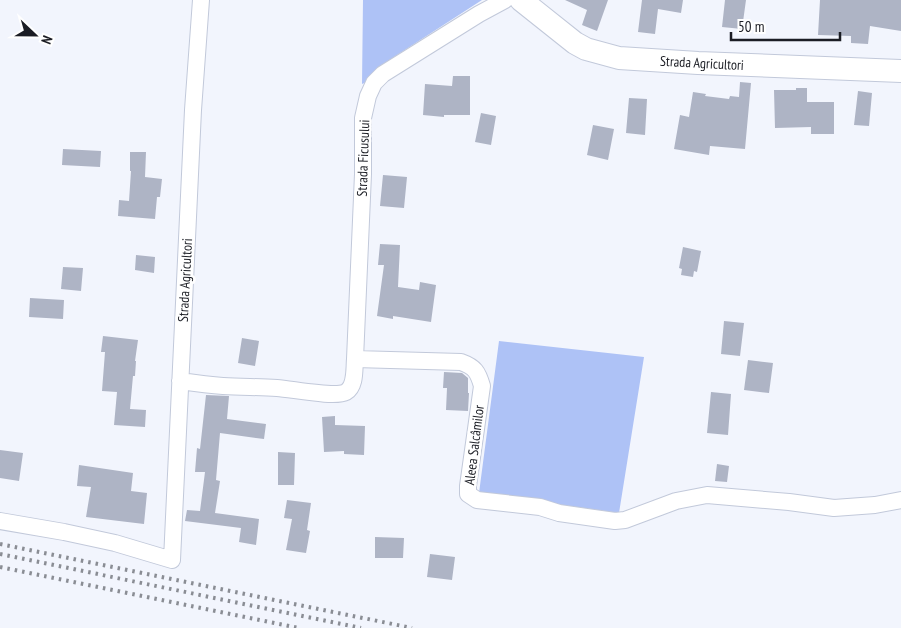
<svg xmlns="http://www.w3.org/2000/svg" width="901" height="628" viewBox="0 0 901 628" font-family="'PT Sans Narrow',sans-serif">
<rect width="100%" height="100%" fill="#f2f5fd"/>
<path fill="#aec2f6" d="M363,0H482L394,57L369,81L362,84Z
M499,341L644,357L619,513L479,493Z"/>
<path fill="#aeb4c5" d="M565,0H608L597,31L582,25L587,10Z
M642,0H683L681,13L658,9L655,34L638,32Z
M725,0H746L742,29L722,27Z
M820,0H901V31L870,26L868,44L851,43V36L818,35Z
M453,76H470V115H444V117L423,115L425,84L452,86Z
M740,82L751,83L745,149L710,146L709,155L674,149L680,115L689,117L693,92L706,94L705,96L729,99L730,96L739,97Z
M796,88H807V102H834V134H811V127L775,128L774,90H796Z
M858,91L872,93L869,126L854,125Z
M629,98L647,99L645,135L626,133Z
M481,113L496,116L491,145L475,142Z
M593,125L614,129L608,160L587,155Z
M63,149L101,151L100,167L62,165Z
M130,152H146L145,177L162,179L160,197H157L155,219L118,216L119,200L129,201L131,171H130Z
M383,175L407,177L404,208L380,206Z
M380,244L400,245L398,287L419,290L420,282L436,285L431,322L393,316V319L377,316L384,265H378Z
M683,247L701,251L697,272L694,271L693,277L681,275L682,269L679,268Z
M136,255L155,257L154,273L135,270Z
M63,267L83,268L81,291L61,289Z
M30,298L64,300L63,319L29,317Z
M724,321L744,323L740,356L721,354Z
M103,336L138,340L135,361H136L135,376H133L130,409L146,410L145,427L114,425L117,392L102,391L105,352H101Z
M242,338L259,341L255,366L238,363Z
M748,360L773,363L769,393L744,390Z
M444,372L462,373L468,378V393H469L468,411L446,410L447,388H443Z
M711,392L731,394L728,435L707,433Z
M206,395L229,396L227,419L266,424L264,439L220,433L216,480L220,481L215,513L259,519L256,545L239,542L241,528L185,521L187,510L200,511L205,472H195L197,448L200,449Z
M335,416V425L365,426L364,455L344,454V451L324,452L322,417Z
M0,450L23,453L19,481L0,478Z
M278,452L295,453L294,485H278Z
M717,464L729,466L727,482L715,481Z
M79,465L133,473L131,491L147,493L144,524L86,517L91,487L77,486Z
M287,500L311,503L307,530L310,531L306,553L286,550L292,519L284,518Z
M375,537L404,538L403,558H375Z
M430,554L455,557L452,580L427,577Z"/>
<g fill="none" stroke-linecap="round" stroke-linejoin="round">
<defs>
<path id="street" d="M355,359L461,362C475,367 478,372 482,386L468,486V494L477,500L540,507L559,513L615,521L625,520L676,501L707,495L789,502L834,508L875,505L901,500
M180,381C194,383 208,385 223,386C241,387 259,387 277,388C292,389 335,398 346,392C356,386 354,369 355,359L363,174V118L368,96L374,83L383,74L479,14L505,0
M0,521L64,532L115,543L172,560L193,110L201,0"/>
<path id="secondary" d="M521,0L575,43L586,49L619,58L698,63L901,71"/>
</defs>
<use href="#street" stroke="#c2c9da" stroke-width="18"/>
<use href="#secondary" stroke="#c2c9da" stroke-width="24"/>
<use href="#street" stroke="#fff" stroke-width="16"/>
<use href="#secondary" stroke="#fff" stroke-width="22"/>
<path stroke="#8a8d94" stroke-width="4" stroke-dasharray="2.5 5" stroke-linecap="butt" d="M0,544L412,628
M0,554L361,628
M0,567L299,628"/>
</g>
<g text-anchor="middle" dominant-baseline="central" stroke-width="5" stroke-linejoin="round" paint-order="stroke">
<g font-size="14" fill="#1b1d24" stroke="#fff">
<text transform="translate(702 63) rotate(3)">Strada Agricultori</text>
<text transform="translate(363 158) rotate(-88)">Strada Ficusului</text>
<text transform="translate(185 280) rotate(-87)">Strada Agricultori</text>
<text transform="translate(474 445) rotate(-83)">Aleea Salcâmilor</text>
</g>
</g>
<g transform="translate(35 35) rotate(112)" stroke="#ffffff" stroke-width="4" paint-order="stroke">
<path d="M0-4L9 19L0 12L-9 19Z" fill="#1b1d24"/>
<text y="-8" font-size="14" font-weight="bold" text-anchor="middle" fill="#1b1d24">N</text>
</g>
<path d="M731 32v8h109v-8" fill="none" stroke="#1b1d24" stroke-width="2.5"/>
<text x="738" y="32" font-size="15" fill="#1b1d24" stroke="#ffffff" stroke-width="4" paint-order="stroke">50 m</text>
</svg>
